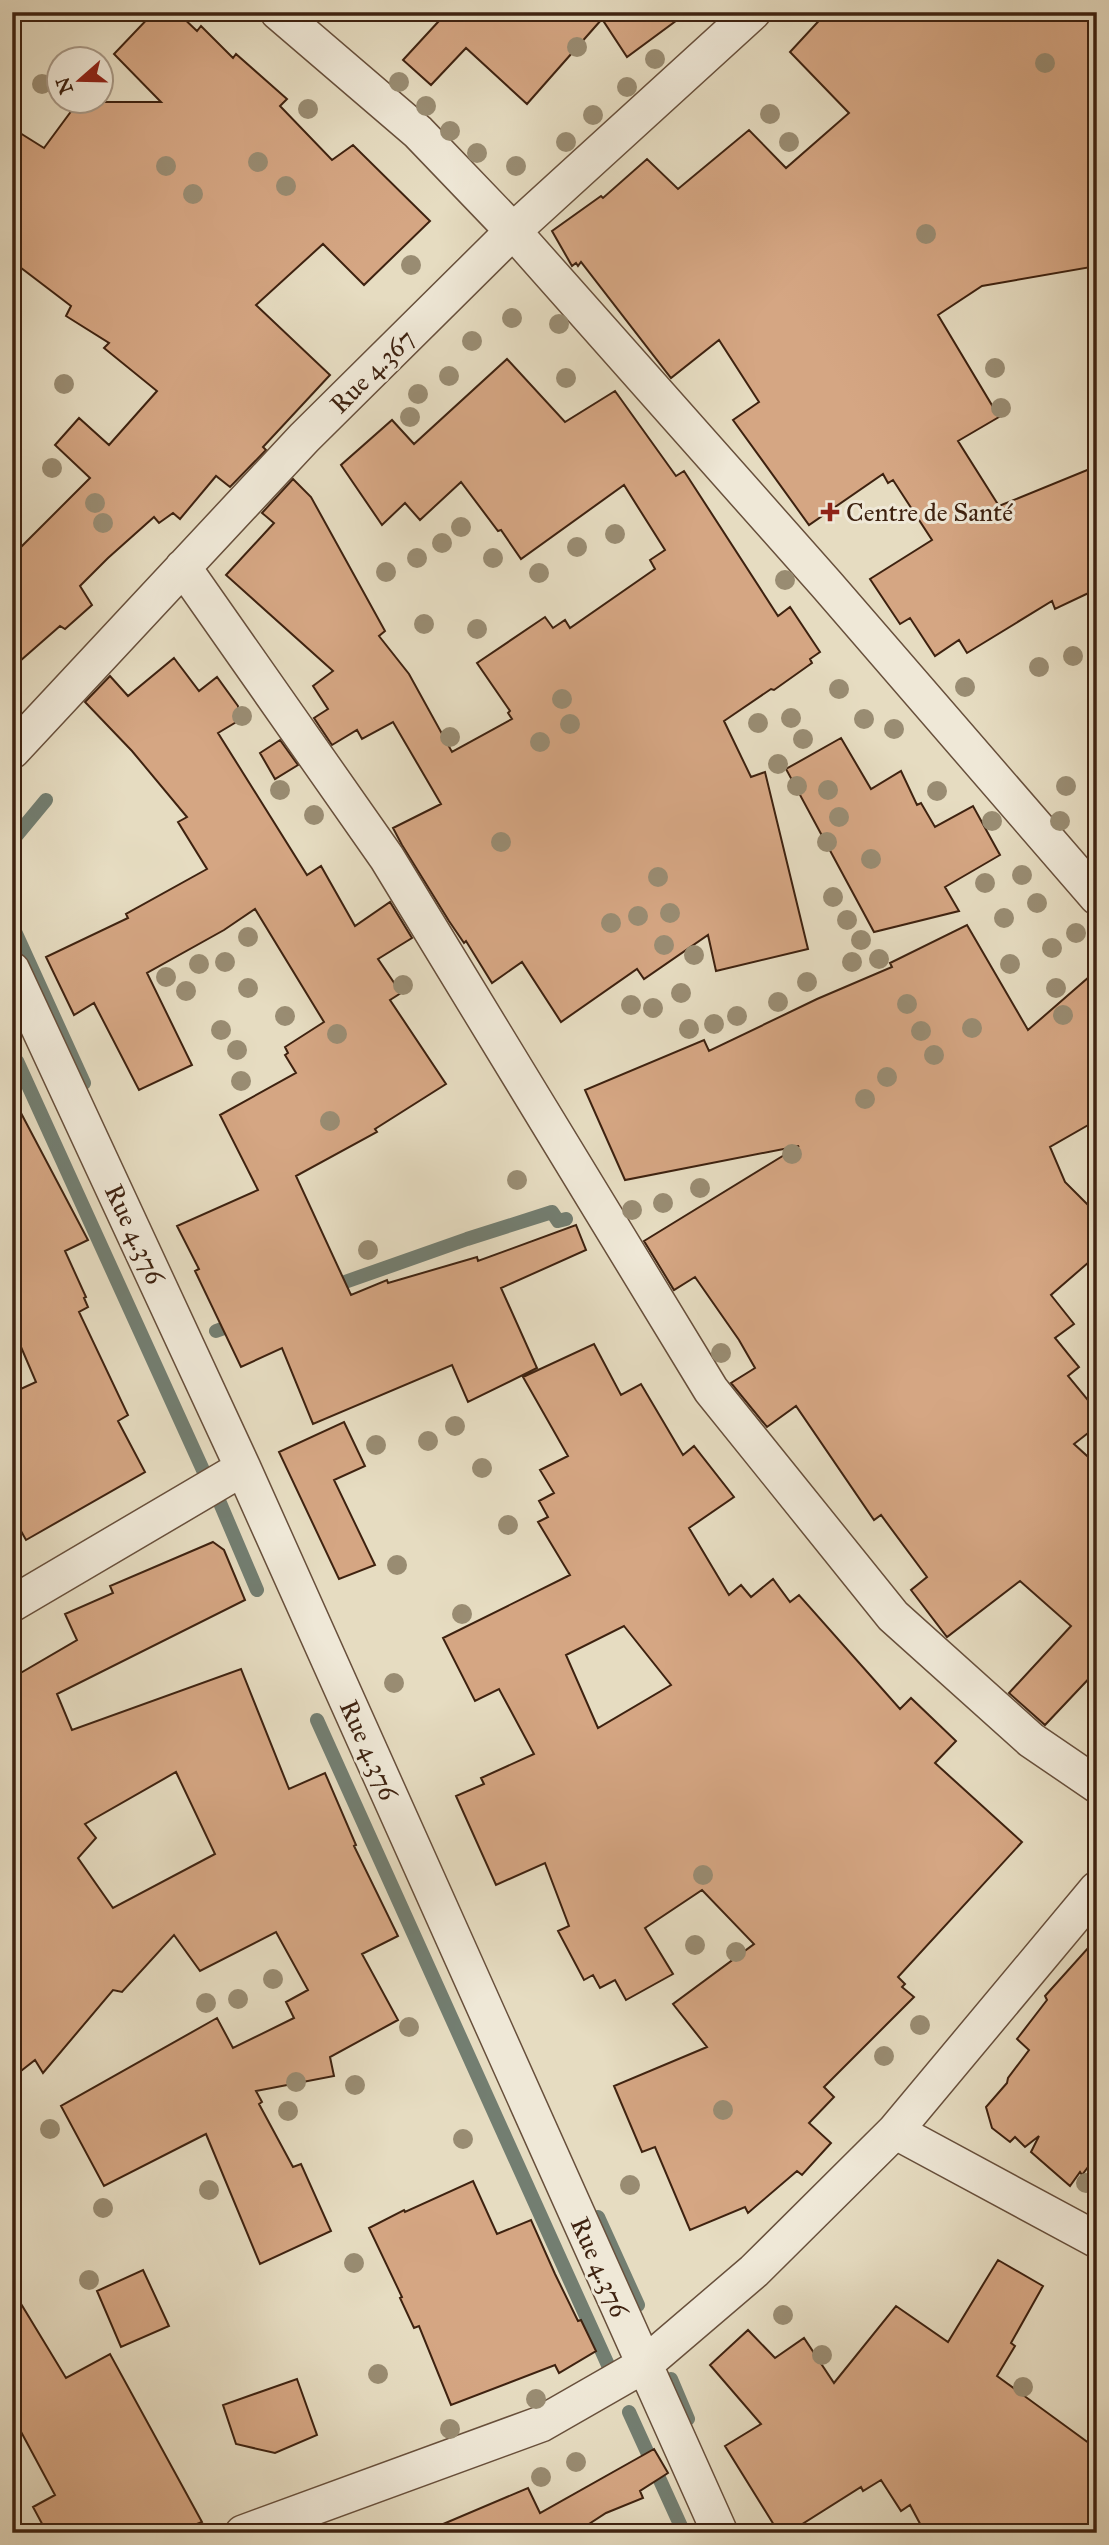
<svg xmlns="http://www.w3.org/2000/svg" width="1109" height="2545" viewBox="0 0 1109 2545" font-family="'IM FELL Great Primer',serif">
<rect width="100%" height="100%" fill="#e6dcc1"/>
<filter id="stains"><feTurbulence type="fractalNoise" baseFrequency=".00286" numOctaves="4"/><feColorMatrix values="0 0 0 0 .2 0 0 0 0 .09 0 0 0 0 .02 0 0 0 .5 -.17"/></filter>
<radialGradient id="worn" r=".72"><stop offset=".6" stop-color="#630" stop-opacity="0"/><stop offset="1" stop-color="#630" stop-opacity=".3"/></radialGradient>
<g fill="none" stroke-linecap="round" stroke-linejoin="round">
<path stroke="#737e71" stroke-width="14" d="M12,841L46,800
M12,925L84,1083
M17,1061L203,1470
M328,1288L467,1239L552,1212L558,1221L566,1219
M216,1331L241,1322
M220,1503L257,1590
M317,1720L613,2376
M598,2217L638,2305
M671,2379L688,2419
M629,2412L684,2533"/>
</g>
<path fill="#d5a683" stroke="#3e2210" stroke-width="2" fill-rule="evenodd" d="M154,12H177L197,31L201,26L233,58L236,54L287,99L280,106L332,160L353,145L430,221L364,285L323,244L256,305L330,375L263,447L266,450L230,487L216,476L180,519L173,513L159,523L154,517L108,558L80,586L92,605L65,629L60,626L12,668V556L90,478L55,445L79,418L109,445L157,391L104,348L109,343L66,316L71,306L12,261V128L44,148L78,102H161L114,54Z
M426,12H688L627,57L602,19L527,104L466,48L431,85L403,60L438,22Z
M827,12H1097V266L982,286L938,315L999,417L958,441L999,506L1097,466V589L1055,609L1052,601L967,653L959,640L935,656L910,618L900,624L870,579L932,540L893,480L888,483L883,474L809,525L733,420L759,402L719,340L671,378L581,262L578,266L576,263L572,266L552,231L601,196L603,198L647,159L678,189L749,130L786,168L849,113L790,52Z
M507,359L565,422L615,391L676,476L684,471L778,616L790,607L820,652L810,659L812,663L774,690L771,689L724,721L751,777L765,772L808,949L716,971L708,935L644,979L637,969L561,1022L522,962L492,983L466,941L464,943L449,921L402,845L393,828L441,804L393,722L362,739L357,730L332,745L314,718L328,709L313,686L333,671L226,575L274,523L262,513L293,479L311,497L385,631L379,636L409,674L452,752L512,719L508,713L510,711L477,663L545,617L553,628L565,620L570,628L655,569L650,560L665,550L624,485L521,559L501,530L498,531L461,482L420,520L405,503L382,525L341,465L392,420L414,444Z
M174,658L199,691L217,677L238,706V721L218,733L307,875L321,866L355,926L390,902L412,938L378,959L401,993L390,1000L446,1084L375,1129L377,1132L296,1176L351,1295L387,1280L388,1283L477,1257L478,1261L576,1225L586,1250L501,1288L537,1368L468,1402L452,1365L313,1424L282,1348L241,1367L195,1271L199,1269L177,1226L258,1190L220,1115L296,1073L285,1055L288,1053L285,1047L324,1022L255,909L224,930L147,973L192,1065L139,1090L94,1003L74,1015L46,957L128,918L126,914L207,869L178,822L187,817L132,751L85,702L110,676L128,696Z
M841,738L871,789L901,771L917,805L921,803L935,827L973,806L1000,855L945,887L959,911L874,932L786,769Z
M280,740L298,765L275,779L260,753Z
M967,925L1028,1030L1097,970V1120L1050,1147L1065,1182L1097,1214V1255L1051,1295L1074,1324L1055,1338L1079,1367L1068,1376L1097,1411V1426L1074,1444L1097,1465V1670L1045,1725L1009,1693L1071,1626L1020,1581L947,1637L911,1590L927,1577L881,1515L874,1520L796,1406L767,1427L731,1383L755,1368L739,1340L695,1277L674,1290L644,1241L799,1146L625,1180L585,1090L704,1040L709,1051L817,999L892,967L890,963Z
M12,1096L88,1240L65,1251L86,1297L84,1298L88,1307L79,1312L128,1415L118,1421L145,1472L26,1540L12,1515V1393L36,1382L12,1326Z
M594,1344L621,1395L641,1384L683,1455L694,1446L734,1497L689,1528L729,1595L741,1585L751,1597L773,1579L790,1602L799,1595L900,1709L911,1698L956,1741L935,1763L1022,1842L898,1977L905,1984L902,1987L914,1997L824,2087L834,2097L809,2123L831,2143L802,2175L797,2171L748,2213L745,2207L690,2230L655,2147L642,2152L614,2086L707,2047L673,2004L754,1944L702,1890L645,1928L673,1974L626,2000L615,1980L600,1988L593,1975L584,1980L558,1931L569,1926L545,1863L496,1885L456,1796L484,1784L481,1778L534,1754L499,1689L475,1701L443,1638L570,1575L538,1522L548,1517L539,1501L554,1493L540,1470L568,1456L523,1377ZM624,1626L671,1685L598,1728L566,1655Z
M344,1422L365,1466L334,1480L375,1565L339,1579L279,1452Z
M213,1542L224,1550L245,1600L57,1694L72,1730L241,1669L289,1789L325,1773L356,1845L354,1846L398,1936L362,1954L398,2020L330,2057L334,2076L256,2091L262,2102L259,2104L293,2167L301,2164L331,2231L260,2264L206,2134L104,2186L61,2106L217,2018L233,2048L294,2018L286,2002L308,1990L276,1932L200,1971L174,1935L122,1992L113,1990L43,2073L35,2060L12,2078V1678L77,1640L65,1614L113,1593L110,1586ZM176,1772L215,1854L113,1908L78,1858L96,1838L85,1824Z
M1097,1938V2155L1082,2175L1080,2172L1070,2186L1031,2152L1039,2136L1025,2147L1015,2137L1010,2142L992,2128L986,2107L1007,2083L1008,2078L1029,2050L1017,2039L1047,2000L1045,1996Z
M473,2181L497,2234L531,2220L555,2274L578,2321L581,2320L596,2351L559,2373L555,2365L451,2405L419,2326L414,2328L400,2298L402,2297L369,2228L404,2210L405,2212Z
M998,2260L1043,2286L1011,2343L1015,2346L997,2376L1097,2449V2533H925L910,2505L901,2511L881,2480L863,2491L861,2487L788,2533H779L725,2446L761,2424L710,2365L748,2330L775,2358L804,2338L834,2383L896,2306L948,2342Z
M143,2270L169,2326L121,2347L97,2291Z
M12,2289L66,2378L110,2354L202,2522L174,2533H47L33,2507L55,2495L12,2415Z
M297,2379L317,2435L275,2453L236,2444L223,2405Z
M654,2449L668,2473L640,2491L643,2498L606,2513L575,2533H422L528,2488L540,2513Z"/>
<g fill="none" stroke-linecap="round" stroke-linejoin="round">
<defs>
<path id="street" d="M278,12L418,132L513,231L827,585L1097,897
M183,567L387,858L711,1390L893,1616L1031,1740L1097,1785
M12,751L304,438L513,231L753,12
M12,970L243,1468L720,2533
M12,1604L243,1468
M895,2131L1097,2240
M243,2533L541,2424L644,2365L754,2271L895,2131L1097,1889"/>
</defs>
<use href="#street" stroke="#68503c" stroke-width="38"/>
<use href="#street" stroke="#efe8d7" stroke-width="35"/>
</g>
<g fill="#998c72">
<circle cx="577" cy="47" r="10"/>
<circle cx="655" cy="59" r="10"/>
<circle cx="1045" cy="63" r="10"/>
<circle cx="399" cy="82" r="10"/>
<circle cx="42" cy="84" r="10"/>
<circle cx="627" cy="87" r="10"/>
<circle cx="426" cy="106" r="10"/>
<circle cx="308" cy="109" r="10"/>
<circle cx="770" cy="114" r="10"/>
<circle cx="593" cy="115" r="10"/>
<circle cx="450" cy="131" r="10"/>
<circle cx="566" cy="142" r="10"/>
<circle cx="789" cy="142" r="10"/>
<circle cx="477" cy="153" r="10"/>
<circle cx="258" cy="162" r="10"/>
<circle cx="166" cy="166" r="10"/>
<circle cx="516" cy="166" r="10"/>
<circle cx="286" cy="186" r="10"/>
<circle cx="193" cy="194" r="10"/>
<circle cx="926" cy="234" r="10"/>
<circle cx="411" cy="265" r="10"/>
<circle cx="512" cy="318" r="10"/>
<circle cx="559" cy="324" r="10"/>
<circle cx="472" cy="341" r="10"/>
<circle cx="995" cy="368" r="10"/>
<circle cx="449" cy="376" r="10"/>
<circle cx="566" cy="378" r="10"/>
<circle cx="64" cy="384" r="10"/>
<circle cx="418" cy="394" r="10"/>
<circle cx="1001" cy="408" r="10"/>
<circle cx="410" cy="417" r="10"/>
<circle cx="52" cy="468" r="10"/>
<circle cx="95" cy="503" r="10"/>
<circle cx="103" cy="523" r="10"/>
<circle cx="461" cy="527" r="10"/>
<circle cx="615" cy="534" r="10"/>
<circle cx="442" cy="543" r="10"/>
<circle cx="577" cy="547" r="10"/>
<circle cx="417" cy="558" r="10"/>
<circle cx="493" cy="558" r="10"/>
<circle cx="386" cy="572" r="10"/>
<circle cx="539" cy="573" r="10"/>
<circle cx="785" cy="580" r="10"/>
<circle cx="424" cy="624" r="10"/>
<circle cx="477" cy="629" r="10"/>
<circle cx="1073" cy="656" r="10"/>
<circle cx="1039" cy="667" r="10"/>
<circle cx="965" cy="687" r="10"/>
<circle cx="839" cy="689" r="10"/>
<circle cx="562" cy="699" r="10"/>
<circle cx="242" cy="716" r="10"/>
<circle cx="791" cy="718" r="10"/>
<circle cx="864" cy="719" r="10"/>
<circle cx="758" cy="723" r="10"/>
<circle cx="570" cy="724" r="10"/>
<circle cx="894" cy="729" r="10"/>
<circle cx="450" cy="737" r="10"/>
<circle cx="803" cy="739" r="10"/>
<circle cx="540" cy="742" r="10"/>
<circle cx="778" cy="764" r="10"/>
<circle cx="797" cy="786" r="10"/>
<circle cx="1066" cy="786" r="10"/>
<circle cx="280" cy="790" r="10"/>
<circle cx="828" cy="790" r="10"/>
<circle cx="937" cy="791" r="10"/>
<circle cx="314" cy="815" r="10"/>
<circle cx="839" cy="817" r="10"/>
<circle cx="992" cy="821" r="10"/>
<circle cx="1060" cy="821" r="10"/>
<circle cx="501" cy="842" r="10"/>
<circle cx="827" cy="842" r="10"/>
<circle cx="871" cy="859" r="10"/>
<circle cx="1022" cy="875" r="10"/>
<circle cx="658" cy="877" r="10"/>
<circle cx="985" cy="883" r="10"/>
<circle cx="833" cy="897" r="10"/>
<circle cx="1037" cy="903" r="10"/>
<circle cx="670" cy="913" r="10"/>
<circle cx="638" cy="916" r="10"/>
<circle cx="1004" cy="918" r="10"/>
<circle cx="847" cy="920" r="10"/>
<circle cx="611" cy="923" r="10"/>
<circle cx="1076" cy="933" r="10"/>
<circle cx="248" cy="937" r="10"/>
<circle cx="861" cy="940" r="10"/>
<circle cx="664" cy="945" r="10"/>
<circle cx="1052" cy="948" r="10"/>
<circle cx="694" cy="955" r="10"/>
<circle cx="879" cy="959" r="10"/>
<circle cx="225" cy="962" r="10"/>
<circle cx="852" cy="962" r="10"/>
<circle cx="199" cy="964" r="10"/>
<circle cx="1010" cy="964" r="10"/>
<circle cx="166" cy="977" r="10"/>
<circle cx="807" cy="982" r="10"/>
<circle cx="403" cy="985" r="10"/>
<circle cx="248" cy="988" r="10"/>
<circle cx="1056" cy="988" r="10"/>
<circle cx="186" cy="991" r="10"/>
<circle cx="681" cy="993" r="10"/>
<circle cx="778" cy="1002" r="10"/>
<circle cx="907" cy="1004" r="10"/>
<circle cx="631" cy="1005" r="10"/>
<circle cx="653" cy="1008" r="10"/>
<circle cx="1063" cy="1015" r="10"/>
<circle cx="285" cy="1016" r="10"/>
<circle cx="737" cy="1016" r="10"/>
<circle cx="714" cy="1024" r="10"/>
<circle cx="972" cy="1028" r="10"/>
<circle cx="689" cy="1029" r="10"/>
<circle cx="221" cy="1030" r="10"/>
<circle cx="921" cy="1031" r="10"/>
<circle cx="337" cy="1034" r="10"/>
<circle cx="237" cy="1050" r="10"/>
<circle cx="934" cy="1055" r="10"/>
<circle cx="887" cy="1077" r="10"/>
<circle cx="241" cy="1081" r="10"/>
<circle cx="865" cy="1099" r="10"/>
<circle cx="330" cy="1121" r="10"/>
<circle cx="792" cy="1154" r="10"/>
<circle cx="517" cy="1180" r="10"/>
<circle cx="700" cy="1188" r="10"/>
<circle cx="663" cy="1203" r="10"/>
<circle cx="632" cy="1210" r="10"/>
<circle cx="368" cy="1250" r="10"/>
<circle cx="721" cy="1353" r="10"/>
<circle cx="455" cy="1426" r="10"/>
<circle cx="428" cy="1441" r="10"/>
<circle cx="376" cy="1445" r="10"/>
<circle cx="482" cy="1468" r="10"/>
<circle cx="508" cy="1525" r="10"/>
<circle cx="397" cy="1565" r="10"/>
<circle cx="462" cy="1614" r="10"/>
<circle cx="394" cy="1683" r="10"/>
<circle cx="703" cy="1875" r="10"/>
<circle cx="695" cy="1945" r="10"/>
<circle cx="736" cy="1952" r="10"/>
<circle cx="273" cy="1979" r="10"/>
<circle cx="238" cy="1999" r="10"/>
<circle cx="206" cy="2003" r="10"/>
<circle cx="920" cy="2025" r="10"/>
<circle cx="409" cy="2027" r="10"/>
<circle cx="884" cy="2056" r="10"/>
<circle cx="296" cy="2082" r="10"/>
<circle cx="355" cy="2085" r="10"/>
<circle cx="723" cy="2110" r="10"/>
<circle cx="288" cy="2111" r="10"/>
<circle cx="50" cy="2129" r="10"/>
<circle cx="463" cy="2139" r="10"/>
<circle cx="1086" cy="2183" r="10"/>
<circle cx="630" cy="2185" r="10"/>
<circle cx="209" cy="2190" r="10"/>
<circle cx="103" cy="2208" r="10"/>
<circle cx="354" cy="2263" r="10"/>
<circle cx="89" cy="2280" r="10"/>
<circle cx="783" cy="2315" r="10"/>
<circle cx="822" cy="2355" r="10"/>
<circle cx="378" cy="2374" r="10"/>
<circle cx="1023" cy="2387" r="10"/>
<circle cx="536" cy="2399" r="10"/>
<circle cx="450" cy="2429" r="10"/>
<circle cx="576" cy="2462" r="10"/>
<circle cx="541" cy="2477" r="10"/>
</g>
<path fill="#8f2418" stroke="#efe8d7" stroke-width="2.5" d="M826.5 501.5h7v7h7v7h-7v7h-7v-7h-7v-7h7z"/>
<g text-anchor="middle" dominant-baseline="central" stroke-width="6" stroke-linejoin="round" paint-order="stroke">
<g font-size="26" fill="#3e2210" stroke="#efe8d7">
<text transform="translate(372 371) rotate(-45)">Rue 4.367</text>
<text transform="translate(135 1234) rotate(65)">Rue 4.376</text>
<text transform="translate(369 1750) rotate(66)">Rue 4.376</text>
<text transform="translate(600 2267) rotate(66)">Rue 4.376</text>
</g>
<g font-size="26" fill="#3e2210" stroke="#efe8d7" text-anchor="start">
<text x="846" y="512">Centre de Santé</text>
</g>
</g>
<rect width="1109" height="2545" fill="none" stroke="#e6dcc1" stroke-width="42"/>
<rect x="14" y="14" width="1081" height="2517" fill="none" stroke="#3e2210" stroke-width="3.5"/>
<rect x="21" y="21" width="1067" height="2503" fill="none" stroke="#3e2210" stroke-width="2"/>
<g transform="translate(80 80) rotate(250)"><circle r="33" fill="#efe8d7" stroke="#a89987" stroke-width="2"/>
<path d="M0-5L12 26L0 18L-12 26Z" fill="#8f2418"/>
<text y="-10" font-size="19" font-weight="bold" text-anchor="middle" fill="#3e2210">N</text>
</g>
<rect width="100%" height="100%" filter="url(#stains)"/>
<rect width="100%" height="100%" fill="url(#worn)"/>
</svg>
